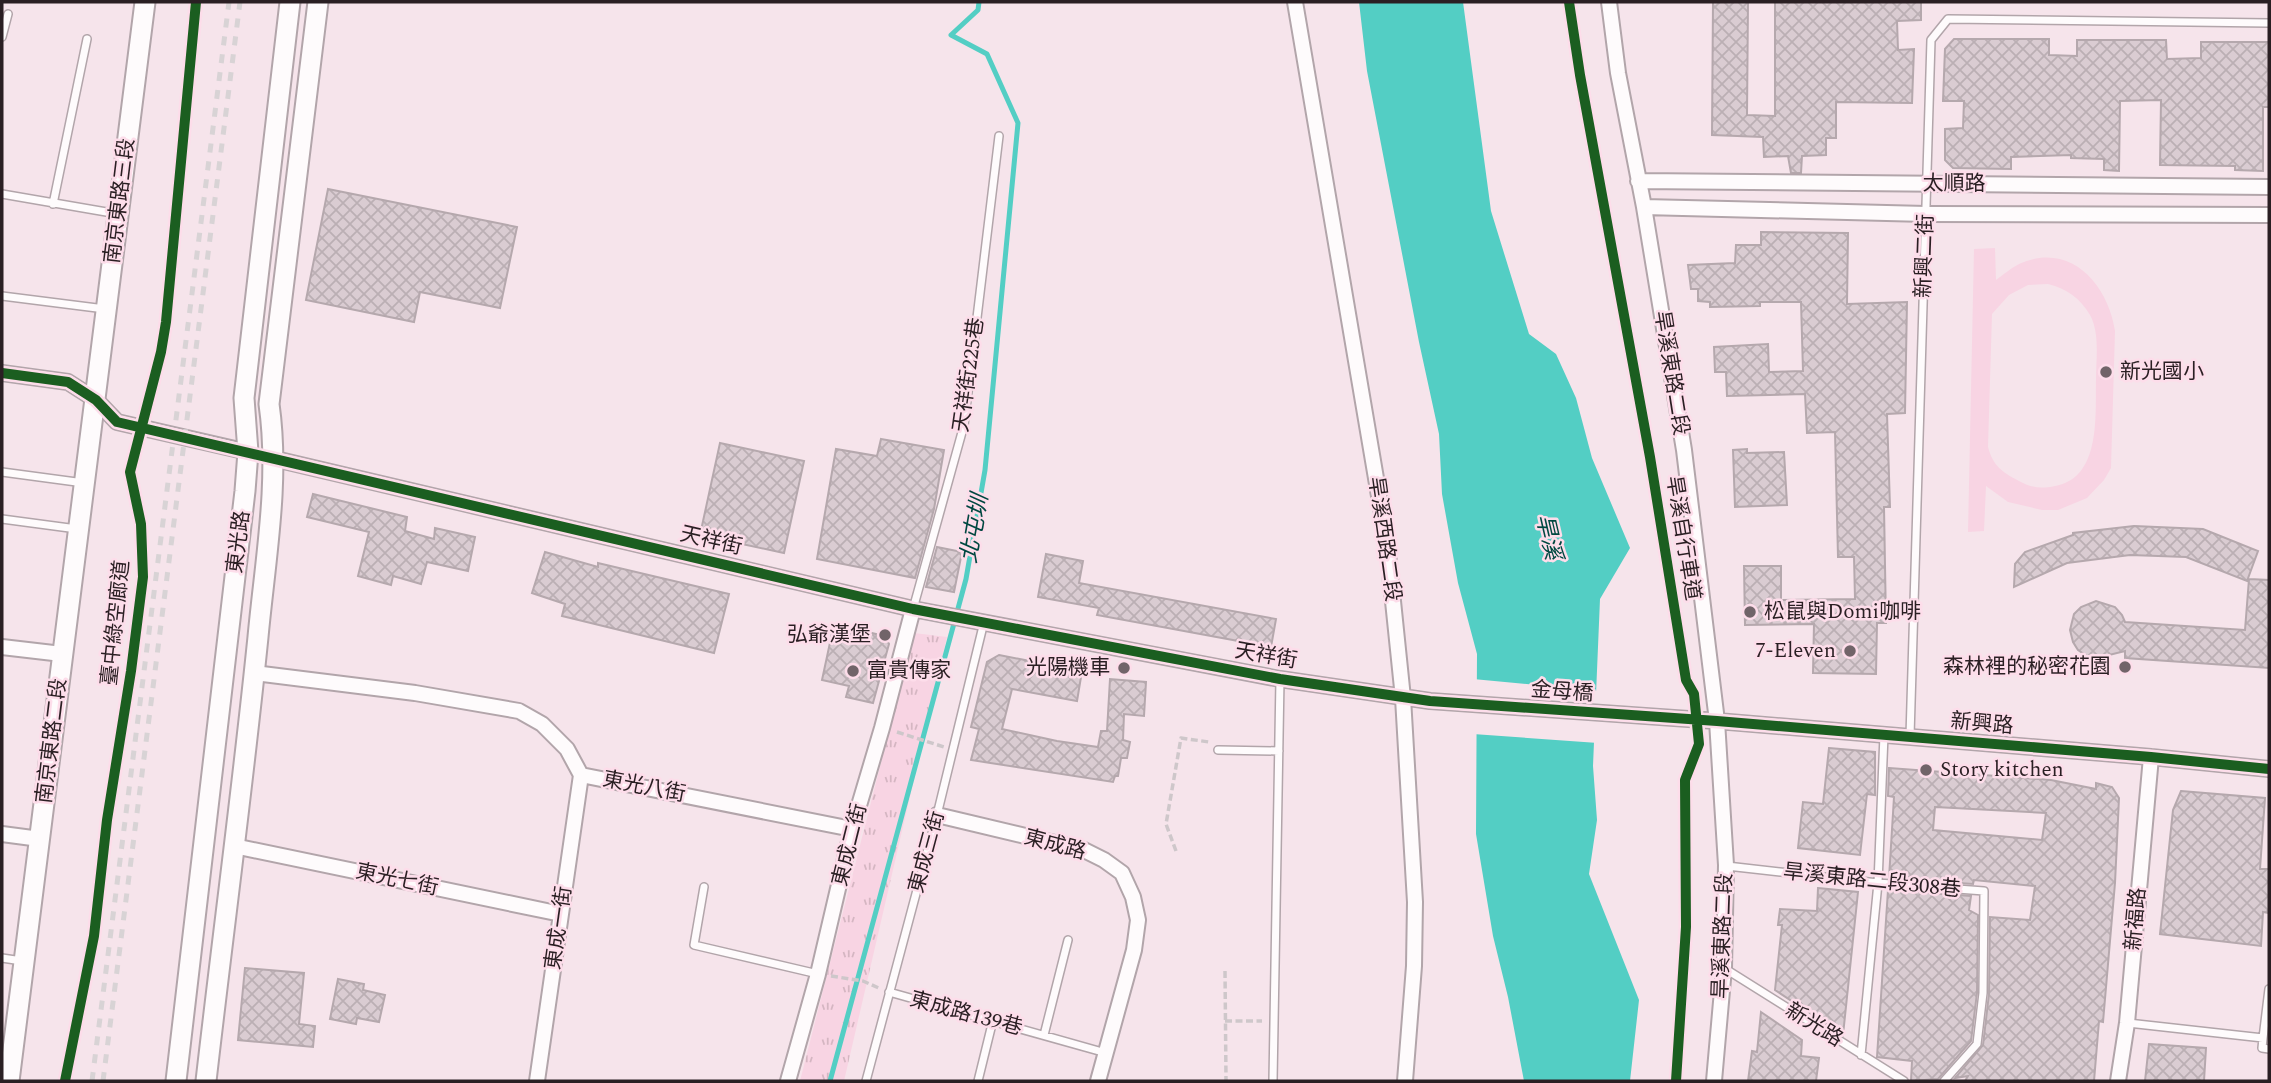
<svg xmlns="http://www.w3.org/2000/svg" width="2271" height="1083" viewBox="0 0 2271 1083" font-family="Spectral,'Noto Sans TC',serif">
<defs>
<pattern id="park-tufts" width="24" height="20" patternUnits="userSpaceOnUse" patternTransform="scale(1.75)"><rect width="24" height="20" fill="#f8d4e3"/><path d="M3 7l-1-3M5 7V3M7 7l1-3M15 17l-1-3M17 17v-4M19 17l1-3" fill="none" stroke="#d5b6c2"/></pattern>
<pattern id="building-cross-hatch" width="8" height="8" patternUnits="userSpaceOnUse" patternTransform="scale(1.75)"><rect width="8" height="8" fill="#daccd2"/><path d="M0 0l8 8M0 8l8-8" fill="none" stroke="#bbafb4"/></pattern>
</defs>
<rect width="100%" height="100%" fill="#f6e4eb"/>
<path fill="url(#park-tufts)" d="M914,633L947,637L844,1081H800Z"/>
<path fill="#f8d4e3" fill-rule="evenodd" d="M1995,248L1996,280C2003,275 2011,268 2019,264C2070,241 2108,284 2115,331L2111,468L2104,480L2087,498L2058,510H2042L2008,502L1986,486L1984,531L1968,532L1974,249ZM2048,284C2067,289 2080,298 2090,315C2100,333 2096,359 2096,379C2095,413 2102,478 2055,486C2041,489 2032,488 2019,481C2002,472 1993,466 1988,447L1992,314L2009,295L2028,285Z"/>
<path fill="#53cec4" d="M1359,2H1463L1491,211L1529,334L1556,354L1576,398L1592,458L1630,548L1600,599L1593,766L1597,820L1589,874L1639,1000L1630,1081H1524L1508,997L1493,936L1476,834L1477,654L1458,583L1442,494L1439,434L1419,342L1367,71Z"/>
<path fill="#f6e4eb" d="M1473,679L1600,691L1598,743L1473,734Z"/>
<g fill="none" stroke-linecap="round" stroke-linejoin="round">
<path stroke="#53cec4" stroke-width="5" d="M830,1081L966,579L985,470L1018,123L987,54L951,35L978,10L979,2"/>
</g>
<path fill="url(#building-cross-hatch)" stroke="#b5a8ad" stroke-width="2" fill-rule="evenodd" d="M1713,2H1748L1747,115L1775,116V2H1921V20L1897,21L1898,50L1914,49L1912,103L1836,102V138H1826V155L1802,156L1801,173H1791L1788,156L1764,157L1763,137L1712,135Z
M1954,39H2049V55L2077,56V40H2166L2167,59L2201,58V42H2269V107H2263V171L2235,170V166L2160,165L2161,100L2120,101L2119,171L2104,170V159L2071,158V155L2011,157V169L1953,168L1945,160V129L1963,128L1964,101H1943L1945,49Z
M328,189L517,227L500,308L420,292L414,322L306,300Z
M1761,232L1848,233L1847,304L1907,302L1905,413L1887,414L1890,507H1884L1886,623H1877L1876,674L1813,673L1814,624L1745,625L1744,566H1781V600L1855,599L1854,557H1838L1835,432L1807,433L1805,394L1727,396L1726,372H1715L1714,347L1768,344L1769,372L1803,371L1801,302H1760V306L1710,307V302L1698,301V289H1691L1688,265L1735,263L1736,245H1761Z
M881,439L944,450L934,509L915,578L817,559L836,449L877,456Z
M720,443L804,461L784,553L700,535Z
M1747,449V453L1784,452L1787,505L1735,507L1733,450Z
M313,494L407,517L405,531L434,539L435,528L475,537L468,571L427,562L421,584L393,576L391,585L358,576L369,532L307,517Z
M2134,526L2203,529L2258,551L2247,581L2186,557L2130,555L2067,563L2014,587L2015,564L2025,552L2073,535V533Z
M937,547L962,552L954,592L926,587Z
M545,552L598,567V563L729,594L714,653L562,616L565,604L532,593Z
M1046,554L1083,561L1079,583L1276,619L1271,647L1097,615L1099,608L1038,597Z
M2249,579L2269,580V668L2125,658V651L2097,658L2087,656L2078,650L2073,642L2070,630L2074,614L2081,607L2096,601L2115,607L2122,615L2125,622L2245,630Z
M834,624L884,636L889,644L873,703L846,697L849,686L822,680Z
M999,655L1082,671L1077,701L1012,689L1002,729L1057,741L1098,747L1101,731H1107L1110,679L1146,682L1144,716L1124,714L1123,740L1130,742L1127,758H1121L1118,776H1115L1113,782L971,760L979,729L971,727L987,662Z
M1829,748L1875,752V795L1867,794L1860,855L1798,848L1803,802L1823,804Z
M1889,768L2051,780L2096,789V783L2112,787L2119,798L2115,883L2103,1022L2099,1021L2094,1081H1965L1968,1076L1955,1078L1983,1045L1989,994L1990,917L2030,920L2035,886L1974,880L1973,884L1889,878L1894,797L1888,796ZM1935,807L2046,813L2042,840L1933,830Z
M2181,791L2265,798L2260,869H2269V913L2263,912L2261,946L2160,934L2173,810Z
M1818,888L1858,892L1843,1035L1775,990L1782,925H1778L1780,909L1817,911Z
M1888,890L1971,896L1969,910L1978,915L1977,993L1971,1041L1938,1079L1911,1081L1912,1061L1877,1057Z
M245,968L304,973L299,1024L315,1026L313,1047L238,1040Z
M338,979L364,984L363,990L385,995L379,1022L357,1018L356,1024L330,1019Z
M1761,1012L1802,1040L1801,1056L1819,1058L1816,1081H1748L1752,1051L1757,1052Z
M2149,1044L2206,1048L2204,1081H2145Z"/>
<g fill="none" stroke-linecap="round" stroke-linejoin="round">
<defs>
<path id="lane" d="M2,37L8,14
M2,194L118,214
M53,204L87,39
M2,296L105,309
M2,472L84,483
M2,519L77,529
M913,609L964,425L999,136
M1910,736L1931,40L1948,19L2269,23
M1218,750L1279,751
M1727,866L1878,883L1984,891L1983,993L1977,1044L1944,1081
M704,887L694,945L818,974
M2,958L22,961
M1724,968L1904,1081
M889,992L1106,1053
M2128,1023L2263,1038L2262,1048L2269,1049
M1044,1035L1068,940
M2263,1038L2269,989
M1861,1055L1878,883L1884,735
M866,1081L937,815L984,622
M978,1081L993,1020
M1273,1081L1280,679"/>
<path id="street" d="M1295,2L1387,543L1403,698L1415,902L1414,966L1405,1081
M1609,2L1618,73L1644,207L1684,450L1717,721L1726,865L1724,968L1714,1081
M1638,181L2269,187
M1644,207L1926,214L2269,215
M2,373L68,382L96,400L117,422L248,452
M271,458L913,609L1280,679L1430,701L1717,721L2151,757L2269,769
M2,647L62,654
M254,673L415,693L519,711L542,724L567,749L581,775L852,829
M937,815L1084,850L1104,860L1122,873L1133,897L1138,920L1134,950L1098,1081
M2,834L40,839
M234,846L561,914
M537,1081L581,775
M788,1081L818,974L852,829L882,728L913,609
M2118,1081L2127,1023L2151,757"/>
<path id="secondary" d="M9,1081L145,2
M176,1081L245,491L248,452L244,398L290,2
M206,1081C223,933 243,785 258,637C265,561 280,481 269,404L318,2"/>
</defs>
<use href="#lane" stroke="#b2a5aa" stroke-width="10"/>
<use href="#street" stroke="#b2a5aa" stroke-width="18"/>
<use href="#secondary" stroke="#b2a5aa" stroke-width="23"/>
<path stroke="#cec7ca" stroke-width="3.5" stroke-dasharray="7 3.5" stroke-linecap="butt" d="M897,732L944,747
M1176,851L1166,824L1181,738L1209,742
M1225,971L1226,1080
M831,976L863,981L881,989
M1225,1021H1262"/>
<use href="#lane" stroke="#fefbfc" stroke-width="7"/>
<use href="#street" stroke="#fefbfc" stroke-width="14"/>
<use href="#secondary" stroke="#fefbfc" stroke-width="19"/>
<path stroke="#d8d3d5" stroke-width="5" stroke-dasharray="9 9" stroke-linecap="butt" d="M92,1081L229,2
M103,1081L240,2"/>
<defs>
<path id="cycleway" d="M1569,2L1580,75L1650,457L1686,680L1694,694L1699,744L1685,780L1686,927L1676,1081
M2,373L68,382L96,400L117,422L913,609L1280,679L1430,701L1717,721L2151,757L2269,769
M65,1081L94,936L107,820L131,671L143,577L141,524L130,472L161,352L166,322L196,2"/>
</defs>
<use href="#cycleway" stroke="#fdddea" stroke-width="15"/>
<use href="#cycleway" stroke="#1b5e20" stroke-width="10"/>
</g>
<g fill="#716469" stroke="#fdddea" stroke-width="2.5">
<circle cx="2106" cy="372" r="7"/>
<circle cx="1750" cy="612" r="7"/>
<circle cx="885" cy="635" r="7"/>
<circle cx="1850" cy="651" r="7"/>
<circle cx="2125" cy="667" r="7"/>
<circle cx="1124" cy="668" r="7"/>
<circle cx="853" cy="671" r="7"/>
<circle cx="1926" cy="770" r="7"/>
</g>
<g text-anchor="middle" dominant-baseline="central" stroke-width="5" stroke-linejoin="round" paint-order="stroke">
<g font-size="21" fill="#2a1f23" stroke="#fdddea">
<text x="1954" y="184">太順路</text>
<text transform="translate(120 201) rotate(-83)">南京東路三段</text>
<text transform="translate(1925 256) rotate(-88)">新興二街</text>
<text transform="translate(1671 373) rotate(81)">旱溪東路二段</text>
<text transform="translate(969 375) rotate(-82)">天祥街225巷</text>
<text transform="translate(1683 538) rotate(81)">旱溪自行車道</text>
<text transform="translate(1384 539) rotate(82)">旱溪西路二段</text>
<text transform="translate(711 541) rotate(13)">天祥街</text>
<text transform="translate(239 542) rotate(-83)">東光路</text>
<text transform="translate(116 623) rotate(-84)">臺中綠空廊道</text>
<text transform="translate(1266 656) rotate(10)">天祥街</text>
<text transform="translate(1562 692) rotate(4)">金母橋</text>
<text transform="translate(1982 724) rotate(5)">新興路</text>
<text transform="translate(52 741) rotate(-83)">南京東路二段</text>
<text transform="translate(644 787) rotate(11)">東光八街</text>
<text transform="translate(850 845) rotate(-76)">東成二街</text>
<text transform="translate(1055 845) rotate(15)">東成路</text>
<text transform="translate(927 852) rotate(-75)">東成三街</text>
<text transform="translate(397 880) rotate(12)">東光七街</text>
<text transform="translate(1872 881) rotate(6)">旱溪東路二段308巷</text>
<text transform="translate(2136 919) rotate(-85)">新福路</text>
<text transform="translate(559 928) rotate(-82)">東成一街</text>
<text transform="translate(1723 936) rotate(-88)">旱溪東路二段</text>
<text transform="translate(966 1014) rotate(15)">東成路139巷</text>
<text transform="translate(1814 1025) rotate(32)">新光路</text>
</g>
<g font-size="21" fill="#2a1f23" stroke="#fdddea" text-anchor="start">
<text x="2120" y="372">新光國小</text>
<text x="1764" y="612">松鼠與Domi咖啡</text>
<text x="871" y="635" text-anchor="end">弘爺漢堡</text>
<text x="1836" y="651" text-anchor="end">7-Eleven</text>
<text x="2111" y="667" text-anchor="end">森林裡的秘密花園</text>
<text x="1110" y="668" text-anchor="end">光陽機車</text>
<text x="867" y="671">富貴傳家</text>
<text x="1940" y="770">Story kitchen</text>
</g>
<g font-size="23" font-style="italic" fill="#004841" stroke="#fdddea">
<text transform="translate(975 529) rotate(-80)">北屯圳</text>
<text transform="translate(1548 537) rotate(77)">旱溪</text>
</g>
</g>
<rect width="2271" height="1083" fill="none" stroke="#2a1f23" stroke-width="7"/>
</svg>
